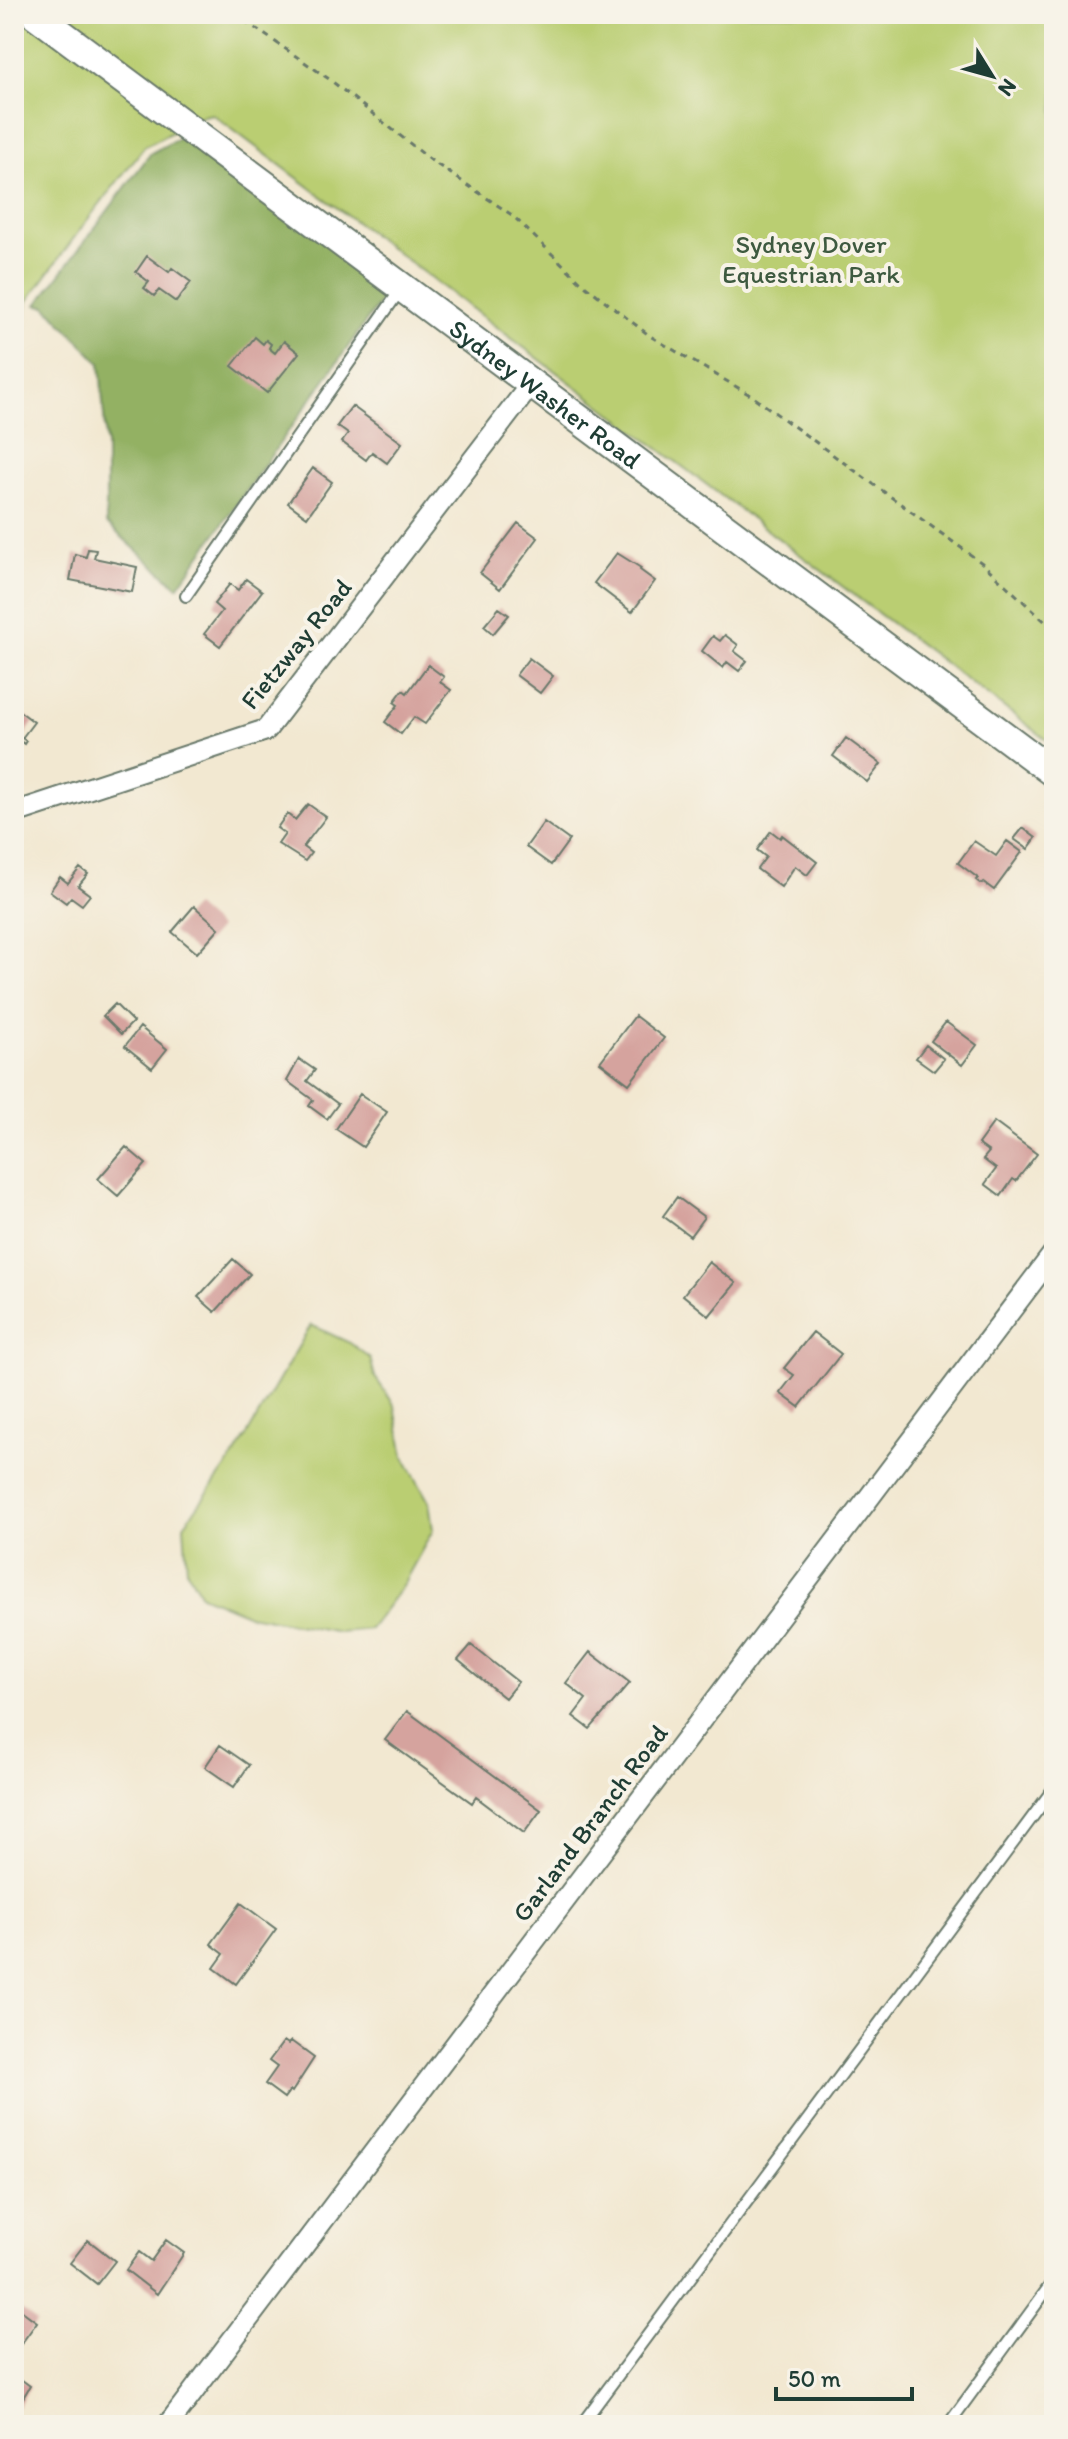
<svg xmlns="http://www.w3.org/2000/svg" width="1068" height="2439" viewBox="0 0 1068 2439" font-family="Itim,sans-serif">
<rect width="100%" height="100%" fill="#f7f3e8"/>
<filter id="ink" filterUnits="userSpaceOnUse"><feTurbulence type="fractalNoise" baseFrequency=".0125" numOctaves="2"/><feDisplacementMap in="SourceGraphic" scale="16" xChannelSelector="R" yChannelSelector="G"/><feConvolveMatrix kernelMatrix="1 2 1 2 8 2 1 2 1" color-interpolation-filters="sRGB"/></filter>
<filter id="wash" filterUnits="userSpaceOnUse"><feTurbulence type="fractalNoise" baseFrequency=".006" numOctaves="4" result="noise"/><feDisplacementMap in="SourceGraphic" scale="32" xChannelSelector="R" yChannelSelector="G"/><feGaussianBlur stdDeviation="1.8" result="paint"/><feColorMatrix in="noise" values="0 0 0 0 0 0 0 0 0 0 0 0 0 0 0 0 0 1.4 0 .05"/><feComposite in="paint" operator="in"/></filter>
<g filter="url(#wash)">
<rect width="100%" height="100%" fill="#f2e8d1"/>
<path fill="#bace72" stroke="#6c8653" stroke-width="2" d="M14,14H1054V745L212,114L203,116L145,146L85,223L27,302L14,422Z
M311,1325L350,1343L370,1358L375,1377L395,1406L404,1457L429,1502L433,1530L401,1588L370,1629L339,1632L249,1615L201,1595L187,1570L184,1525L236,1454Z"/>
<path fill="#93b164" stroke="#59774c" stroke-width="2" d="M183,136L389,289L178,587L106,523V443L100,363L46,306L37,305L151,153Z"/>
<g id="blocks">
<path fill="#d5a39e" d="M147,256L169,272L172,268L191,282L176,302L159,290L154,296L144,288L149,282L136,272Z
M255,337L263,344L266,340L271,344L269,348L275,353L284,341L299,353L267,393L232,366Z
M352,406L402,443L387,463L372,452L366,460L342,442L348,434L337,426Z
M313,468L332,482L307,517L288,503Z
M518,523L538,538L500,589L480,573Z
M88,549L96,550L94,558L137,567L132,592L70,580L75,554L86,557Z
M617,553L641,568L640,570L655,581L632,612L594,583Z
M246,579L262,591L220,646L204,634L222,611L214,604L230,584L238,590Z
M499,608L509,615L493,634L484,626Z
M725,635L738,645L734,651L747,661L739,671L727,662L723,668L702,651L713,636L720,641Z
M529,658L553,676L540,693L516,675Z
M428,665L444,677L440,682L451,690L425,724L414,717L401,734L385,722L398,705L394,702L403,690L407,693Z
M18,710L34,722L22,738L26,741L24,744L20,741L14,749V716Z
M846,738L881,764L867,782L833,756Z
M308,804L326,817L303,847L311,853L305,861L278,844L285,834L277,828L287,814L295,820Z
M544,822L569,840L551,865L526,847Z
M1023,828L1036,838L1028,849L1014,839Z
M771,831L780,838L782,835L817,862L807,875L795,866L781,887L757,869L766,857L757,850Z
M974,841L996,856L1007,841L1022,852L994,890L983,882L981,884L976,880L978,878L958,863Z
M80,868L88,874L78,886L90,895L82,905L71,897L66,903L50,891L60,877L68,883Z
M194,906L219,928L197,953L172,932Z
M115,1004L133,1022L121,1034L103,1016Z
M635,1016L664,1038L629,1084L600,1062Z
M946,1022L977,1045L962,1065L931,1041Z
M140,1027L167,1049L152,1068L125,1046Z
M926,1045L944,1059L934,1071L916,1058Z
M299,1059L315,1070L307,1081L338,1104L327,1119L309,1106L313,1100L287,1081Z
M360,1094L387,1112L363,1147L336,1129Z
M994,1122L1037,1154L1016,1181L1013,1179L1001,1196L985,1184L996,1169L983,1159L989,1152L978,1144Z
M126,1147L146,1164L118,1196L98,1179Z
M677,1197L704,1217L690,1236L663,1216Z
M233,1259L250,1274L215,1312L198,1297Z
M709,1262L736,1283L709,1316L683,1295Z
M813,1332L841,1354L799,1407L780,1393L794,1375L784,1368Z
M471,1645L518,1682L505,1698L458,1660Z
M590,1652L630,1683L590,1729L573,1716L586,1699L566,1683Z
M407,1711L541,1810L524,1833L476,1797L472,1803L385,1740Z
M220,1745L249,1765L234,1787L205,1767Z
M241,1903L276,1929L236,1984L214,1968L224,1954L211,1944Z
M284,2041L288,2044L291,2041L314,2058L292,2092L290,2090L284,2098L265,2084L277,2067L269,2061Z
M88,2240L115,2261L97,2284L70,2263Z
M166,2240L184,2253L157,2294L126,2270L139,2252L151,2261Z
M14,2305L37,2322L16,2351L14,2350Z
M14,2374L30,2386L14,2413Z"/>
</g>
</g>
<g filter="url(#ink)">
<use href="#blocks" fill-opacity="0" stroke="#69796b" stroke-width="2"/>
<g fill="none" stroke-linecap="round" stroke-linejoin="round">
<defs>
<path id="lane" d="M186,596L401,289
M581,2425L1054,1788
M948,2425L1054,2280"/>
<path id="street" d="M14,813L266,730L532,383
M168,2425L1054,1253"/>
<g id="secondary">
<path id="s1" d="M35,14L1054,773"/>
</g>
</defs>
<use href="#lane" stroke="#69796b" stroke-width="14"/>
<use href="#street" stroke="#69796b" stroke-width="24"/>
<use href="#secondary" stroke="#69796b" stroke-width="32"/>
<path stroke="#69796b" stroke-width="3" stroke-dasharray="6 6" stroke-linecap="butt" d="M235,14L329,79L432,161L512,215L582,283L650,336L752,396L982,563L1054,630"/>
<use href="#lane" stroke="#fff" stroke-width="10"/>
<use href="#street" stroke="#fff" stroke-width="20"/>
<use href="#secondary" stroke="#fff" stroke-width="28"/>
</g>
</g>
<g text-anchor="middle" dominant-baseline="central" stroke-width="8" stroke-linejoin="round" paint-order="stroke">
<g font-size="26" fill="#3e5a40" stroke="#f7f3e8">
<text x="811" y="244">Sydney Dover<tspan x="811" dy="30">Equestrian Park</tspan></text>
</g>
<g font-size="26" fill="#1f3d34" stroke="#f7f3e8">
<text stroke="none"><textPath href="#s1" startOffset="636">Sydney Washer Road</textPath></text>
<text transform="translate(296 644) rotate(-51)">Fietzway Road</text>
<text transform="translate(590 1823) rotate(-53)">Garland Branch Road</text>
</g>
</g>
<rect width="1068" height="2439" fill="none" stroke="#f7f3e8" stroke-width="48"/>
<g transform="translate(992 76) rotate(127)" stroke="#f7f3e8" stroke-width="6" paint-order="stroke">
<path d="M0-6L14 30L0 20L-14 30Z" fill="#1f3d34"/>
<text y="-12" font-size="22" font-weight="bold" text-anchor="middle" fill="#1f3d34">N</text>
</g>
<path d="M776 2387v12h136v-12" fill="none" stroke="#1f3d34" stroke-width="4"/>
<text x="788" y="2387" font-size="24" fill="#1f3d34" stroke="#f7f3e8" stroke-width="6" paint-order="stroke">50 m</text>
</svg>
